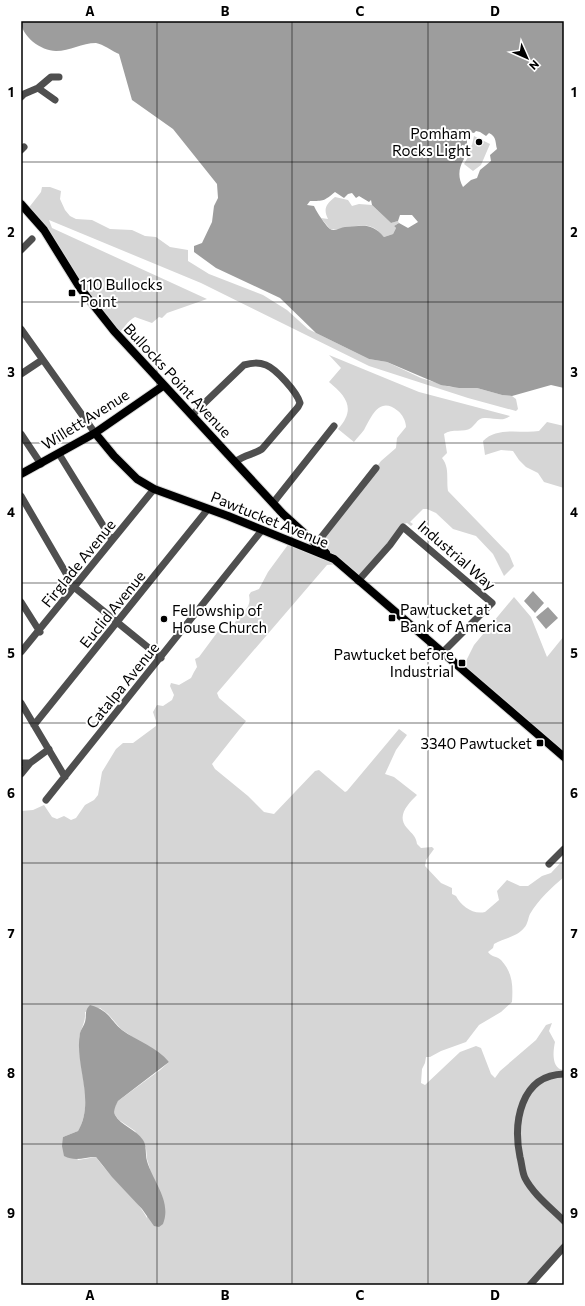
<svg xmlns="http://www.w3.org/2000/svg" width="585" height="1306" viewBox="0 0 585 1306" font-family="Commissioner,sans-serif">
<rect width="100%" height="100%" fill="#fff"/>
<path fill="#d6d6d6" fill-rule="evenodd" d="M474,136L490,144L481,165L473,171L464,164L468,157L465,153L472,145Z
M42,187H50L61,191L60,199L65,210L70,216L76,219L92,220L110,229L132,230L145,236L156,237L170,247L188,250V261L209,274L263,295L287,310L308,329L369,359L387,362L421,378L450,387L477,388L502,395L512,396L516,399L518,409L516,411L468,398L369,366L201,283L49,220L52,228L207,299L167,313L162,318L159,317L152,323L135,317C127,321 124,329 117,335L27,210L41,192Z
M335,197L348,200L352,206L359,204L372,205L391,223L398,221L399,223L394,226L396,228L393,234L384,237C367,215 350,232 330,229L321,218L328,219C323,209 326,204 335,197Z
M329,355L419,392L510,416C503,422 495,418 486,418C478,417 477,423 471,428C464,433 452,428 444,434L447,453L442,458C450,468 446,479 448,491L509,554L514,566L504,576L493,554L476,536L453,529L436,513L427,509H423L410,522L413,524L411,526L407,523L404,524L358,581L338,564L327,565L217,693L219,698L246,721L212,764L215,769L248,796L264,812L274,814L315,771L319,770L345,792L347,791L399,729L407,735L396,750L385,774L394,777L417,795C408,804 396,816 407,828C412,834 416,836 417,844L421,848L432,847L434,849L426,860L425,866L441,883L452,888V894L456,896C461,906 473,915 485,912L499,900L497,891L507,880L520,886H528L542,876L551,873L564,859V877C552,887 538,900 530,914C528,918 528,924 524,928C517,937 504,938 494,944L493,948L488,952C491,957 497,956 501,960C513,973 513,986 512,1002L501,1012L479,1025L466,1042L441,1051L430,1057H426L425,1063L422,1069L421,1083L425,1085L460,1052L476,1046L481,1048L491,1074L495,1078L500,1071L536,1040L546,1025L552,1023L549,1031L555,1042C553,1051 551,1069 564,1070V1248L529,1285H21V811L33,810L44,805L52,817L57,819L64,816L71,820L76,818L85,805L94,800L98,795L102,772L116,749L123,743H133L156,726V721L153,712L157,705L163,706L172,700L174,695L170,686L171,683L179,685L191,678L194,672L197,667L195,659L199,657L219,630L224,632L233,626L236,621L234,615H241C247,608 251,605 249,595L251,592L259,589L268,572L290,542L318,546L346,506L381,461L396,448L397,438L406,427C406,421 402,414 398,411C379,395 371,418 364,430C361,434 357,438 354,442L338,429C356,409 347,397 329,382L341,368ZM100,1008L108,1014L121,1029L169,1062L160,1070L118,1101L114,1108L115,1115L119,1120L135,1131L146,1148L147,1159L150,1169L147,1218C135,1195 111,1179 96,1157L78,1160L63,1137L78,1131C94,1104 79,1071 79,1042C79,1030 86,1024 85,1012Z
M547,422L564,426V488L544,482L538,473L526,467L519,460L513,451L501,450L485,455L483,441C498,426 521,434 539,431Z
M514,597L531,617L547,657L564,636V757L463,667L474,645Z"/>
<path fill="#9d9d9d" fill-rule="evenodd" d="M21,21H564V388L551,385L512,396L502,395L477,388H459L441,385L387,362L369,359L316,333L280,298L216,268L194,252V246L202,243L212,222L214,206L218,198L217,184L173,129L132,100L119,54C112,51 103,44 96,43C82,43 70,51 56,51C41,51 21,36 21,21ZM476,131L480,132L486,136L489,133C497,137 495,142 497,149L490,155L491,161L480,170L477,178L471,180L463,187C458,178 458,169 464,159L460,149L462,145L467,146V140L470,132L474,133ZM335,192L344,198L348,194L352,193L356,198L359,196L369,202L371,200L372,205L391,223L398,221L400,215H412L418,222L408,228L399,223L394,226L396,228L393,234L384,237C371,222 363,226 345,227C341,227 335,232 330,229C326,226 316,211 314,206L307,205L310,201C324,201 324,201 335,192Z
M533,591L544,603L535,613L524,601Z
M548,607L558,618L546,629L536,617Z
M90,1005C110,1011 109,1019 122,1030C137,1041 157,1047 169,1062L118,1101C116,1105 113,1110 115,1115C121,1126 136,1129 143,1140C147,1146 145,1154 147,1161C153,1182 172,1201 163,1224L159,1227L154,1226L142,1209L112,1177L96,1157C84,1157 76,1162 64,1156L62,1146L63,1137L78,1131C96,1100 74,1065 80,1033C81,1029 84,1026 85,1022C87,1015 84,1011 90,1005Z"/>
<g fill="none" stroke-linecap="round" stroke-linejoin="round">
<defs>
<path id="major" d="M21,204L44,230L80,288L114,331L283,514L326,553
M95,433L114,456L137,479L154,489L228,516L334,559L564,757
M21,474L95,433L163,386"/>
</defs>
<use href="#major" stroke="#dbdbdb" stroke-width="10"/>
<path stroke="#4f4f4f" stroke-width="7" d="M38,88L55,100
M21,97L24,94L38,88L51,77H59
M21,150L24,147
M21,250L32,239
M21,329L95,433
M21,374L42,360
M192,415L244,365C252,363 258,362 266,365C276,369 297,392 300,403L298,407L262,449C253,455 246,454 235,462
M21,434L41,464
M59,454L112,540
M21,496L74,587L161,658
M273,503L334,426
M316,544L376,468
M358,581L390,545L403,527L492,603L442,653
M21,602L40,632
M21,652L154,489
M21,703L65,777
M34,725L208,509
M21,763H30L21,774
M30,763L49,749
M46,800L262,530
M549,864L564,849
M564,1074C520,1075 513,1123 520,1157C522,1164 522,1172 525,1178C533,1194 551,1208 564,1221
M530,1285L564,1247"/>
<use href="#major" stroke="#000" stroke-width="8"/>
</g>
<path fill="none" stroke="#000" stroke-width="1" stroke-opacity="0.55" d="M157,21V1285M292,21V1285M428,21V1285M21,162H564M21,302H564M21,443H564M21,583H564M21,723H564M21,863H564M21,1004H564M21,1144H564"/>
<g fill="#000" stroke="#fff" stroke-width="1.5">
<circle cx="479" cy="142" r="4"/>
<rect x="68" y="289" width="8" height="8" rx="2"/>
<rect x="388" y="614" width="8" height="8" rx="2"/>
<circle cx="164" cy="619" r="4"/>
<rect x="458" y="659" width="8" height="8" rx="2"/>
<rect x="536" y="739" width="8" height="8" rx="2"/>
</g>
<g text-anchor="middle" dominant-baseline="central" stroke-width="4" stroke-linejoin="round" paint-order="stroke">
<g font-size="15" fill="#000" stroke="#fff" text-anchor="end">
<text x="471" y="133">Pomham<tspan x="471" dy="17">Rocks Light</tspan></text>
<text x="80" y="284" text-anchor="start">110 Bullocks<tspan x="80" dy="17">Point</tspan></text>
<text x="400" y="609" text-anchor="start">Pawtucket at<tspan x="400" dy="17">Bank of America</tspan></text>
<text x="172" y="610" text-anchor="start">Fellowship of<tspan x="172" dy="17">House Church</tspan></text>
<text x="454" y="654">Pawtucket before<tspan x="454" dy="17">Industrial</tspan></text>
<text x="532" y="743">3340 Pawtucket</text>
</g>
<g font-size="15" fill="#000" stroke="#fff">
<text transform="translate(178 380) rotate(47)">Bullocks Point Avenue</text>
<text transform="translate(85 419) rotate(-32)">Willett Avenue</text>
<text transform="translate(270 519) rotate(22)">Pawtucket Avenue</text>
<text transform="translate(457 555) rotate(41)">Industrial Way</text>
<text transform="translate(78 563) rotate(-51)">Firglade Avenue</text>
<text transform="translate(112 609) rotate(-51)">Euclid Avenue</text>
<text transform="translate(122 685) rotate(-51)">Catalpa Avenue</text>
</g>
</g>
<rect width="585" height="1306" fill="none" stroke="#ffffff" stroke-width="44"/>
<g transform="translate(527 58) rotate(135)" stroke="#ffffff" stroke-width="3" paint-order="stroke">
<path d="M0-3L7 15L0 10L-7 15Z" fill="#000000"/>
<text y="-6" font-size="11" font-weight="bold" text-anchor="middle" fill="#000000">N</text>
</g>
<rect x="22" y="22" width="541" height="1262" fill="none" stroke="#000" stroke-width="1.5"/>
<g font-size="13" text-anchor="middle" font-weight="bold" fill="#000">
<text x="90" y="16">A</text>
<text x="225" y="16">B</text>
<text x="360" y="16">C</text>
<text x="495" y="16">D</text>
<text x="11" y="97">1</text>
<text x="574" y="97">1</text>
<text x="11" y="237">2</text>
<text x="574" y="237">2</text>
<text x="11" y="377">3</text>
<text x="574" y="377">3</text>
<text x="11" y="517">4</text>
<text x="574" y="517">4</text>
<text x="11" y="658">5</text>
<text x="574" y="658">5</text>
<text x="11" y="798">6</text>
<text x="574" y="798">6</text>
<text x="11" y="938">7</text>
<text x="574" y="938">7</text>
<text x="11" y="1078">8</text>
<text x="574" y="1078">8</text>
<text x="11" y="1218">9</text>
<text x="574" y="1218">9</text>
<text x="90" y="1300">A</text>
<text x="225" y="1300">B</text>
<text x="360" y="1300">C</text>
<text x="495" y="1300">D</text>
</g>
</svg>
